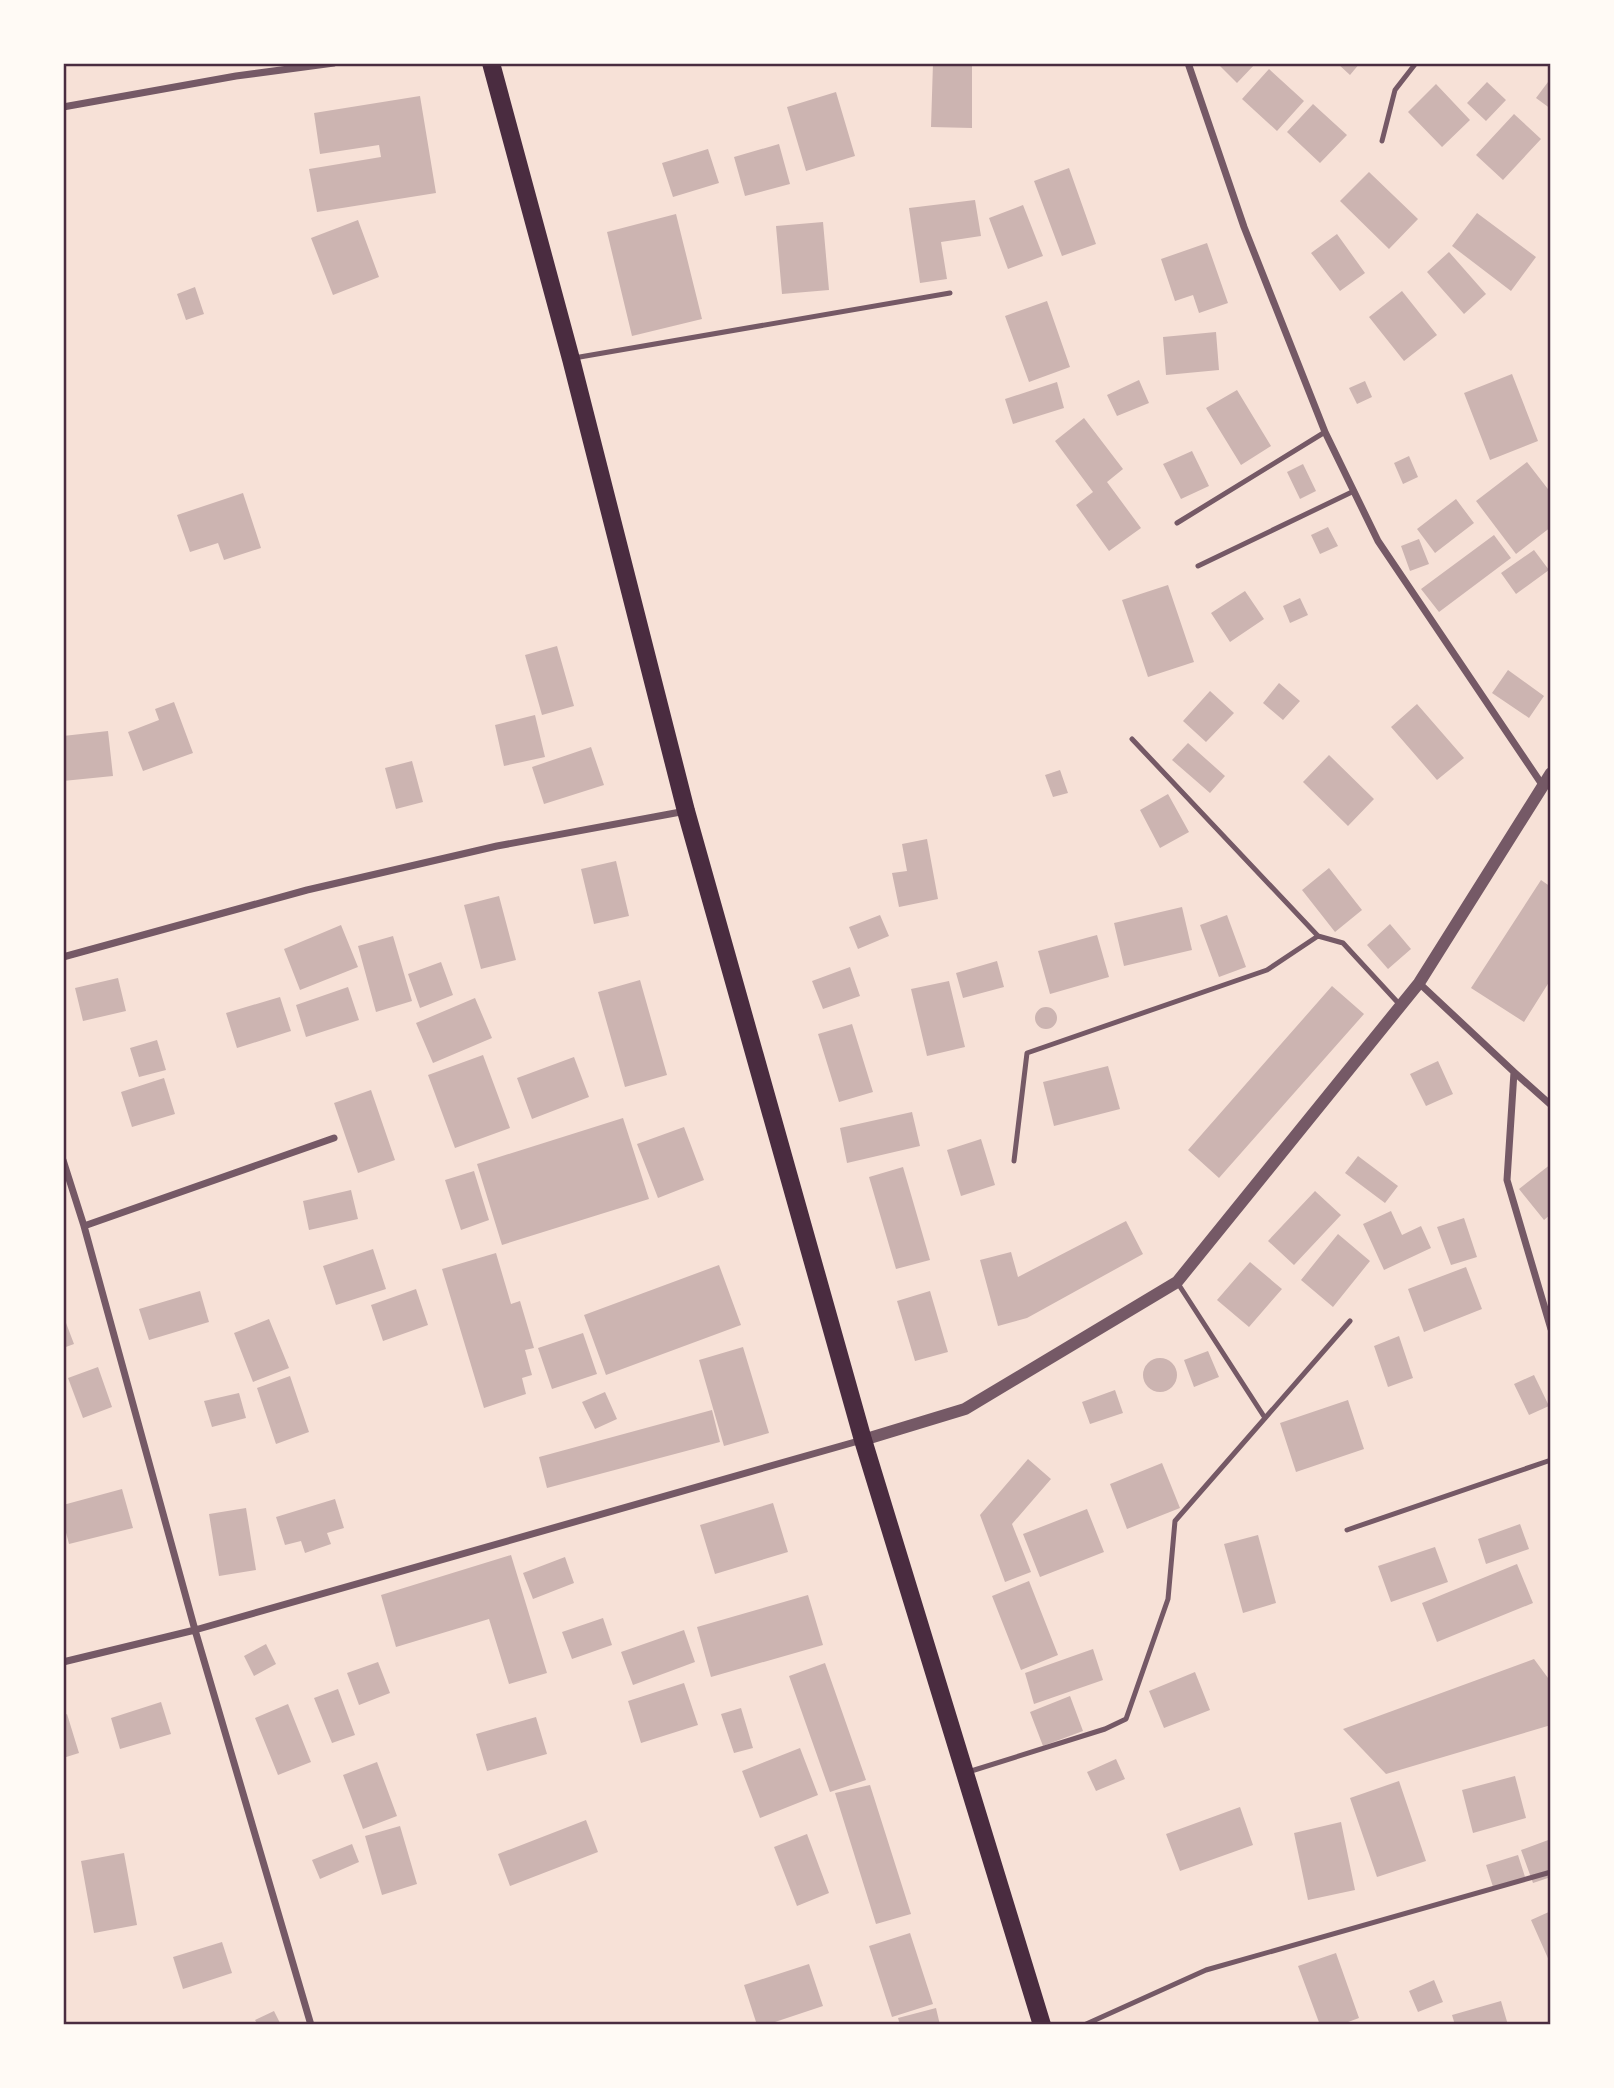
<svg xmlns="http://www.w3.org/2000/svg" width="1614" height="2088" viewBox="0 0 1614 2088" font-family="'Nunito Sans',sans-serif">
<rect width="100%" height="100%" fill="#f7e1d7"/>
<path fill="#ccb4b1" d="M933,63H972V128L931,127Z
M1217,63H1256L1237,83Z
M1337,63H1360L1350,75Z
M1269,69L1304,101L1277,131L1242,99Z
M1551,78V109L1536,98Z
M1487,82L1506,100L1486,121L1467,103Z
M1436,84L1470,120L1442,147L1408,112Z
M836,92L855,156L806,171L787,107Z
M420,96L436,193L317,212L309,169L381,157L379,145L320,154L314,113Z
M1313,104L1347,135L1320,163L1287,132Z
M1514,114L1541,139L1503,180L1476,155Z
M779,144L790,184L745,196L734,157Z
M708,149L719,183L673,197L662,163Z
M1069,168L1096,244L1062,256L1034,181Z
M1369,172L1418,219L1389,249L1340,201Z
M975,200L981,236L941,242L947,279L920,283L909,208Z
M1023,205L1043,256L1008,269L989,218Z
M1477,213L1536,257L1511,291L1452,246Z
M676,214L702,319L632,336L607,232Z
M358,220L379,277L333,295L311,238Z
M823,222L829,290L782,294L776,226Z
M1337,234L1365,273L1340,291L1311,253Z
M1207,243L1228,303L1199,313L1193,295L1175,301L1161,259Z
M1449,252L1486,294L1464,314L1427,272Z
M195,287L204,314L186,320L177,294Z
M1402,291L1437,335L1404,361L1369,317Z
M1047,301L1070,367L1029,382L1005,316Z
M1216,332L1219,370L1166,375L1163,337Z
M1512,374L1538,441L1490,460L1464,393Z
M1139,380L1149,403L1117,416L1107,395Z
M1365,381L1372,397L1357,404L1349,388Z
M1057,382L1064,408L1013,424L1005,399Z
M1237,390L1271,446L1241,465L1206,408Z
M1084,418L1123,469L1107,482L1141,528L1109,551L1076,505L1093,492L1055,441Z
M1192,451L1209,486L1181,499L1163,464Z
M1409,456L1418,477L1403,484L1394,463Z
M1527,462L1551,493V527L1516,554L1476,501Z
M1303,464L1316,491L1300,499L1287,472Z
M243,493L261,548L224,560L218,543L190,552L177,515Z
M1456,499L1474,523L1435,553L1417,529Z
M1328,527L1338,546L1320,554L1311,535Z
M1494,535L1511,558L1439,612L1421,589Z
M1419,539L1429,564L1410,571L1401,546Z
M1534,550L1549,570L1516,594L1501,573Z
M1168,585L1194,662L1148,677L1122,600Z
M1245,591L1264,619L1230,642L1211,613Z
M1300,598L1308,615L1290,623L1283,606Z
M557,646L574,706L542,715L525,655Z
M1508,670L1544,696L1529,718L1492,693Z
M1279,683L1300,701L1283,720L1263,703Z
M1210,691L1234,713L1206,742L1183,721Z
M174,702L193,753L143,771L128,732L159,720L155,709Z
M1417,704L1464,758L1437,780L1391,727Z
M535,715L545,757L504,766L495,725Z
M108,731L113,776L63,781V736Z
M1188,743L1225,776L1210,793L1172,760Z
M591,747L604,785L544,804L532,767Z
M1329,755L1374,799L1348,826L1303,782Z
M412,761L423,802L396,809L385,768Z
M1060,770L1068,793L1053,797L1045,775Z
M1168,794L1189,832L1160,848L1140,810Z
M927,839L938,899L899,907L892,873L907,871L902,844Z
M616,861L629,916L594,924L581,869Z
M1329,868L1362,910L1335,932L1302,890Z
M1541,880L1551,887V979L1524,1022L1471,988Z
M499,896L516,960L481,969L464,905Z
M1182,907L1192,950L1124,966L1114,923Z
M880,915L889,936L858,949L849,927Z
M1227,915L1246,967L1219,977L1200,925Z
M1390,924L1411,949L1388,969L1367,945Z
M341,925L358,967L300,990L284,949Z
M1097,935L1109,977L1050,994L1038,951Z
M393,936L412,1001L376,1012L358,946Z
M997,961L1004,987L963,998L956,973Z
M441,962L453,995L420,1008L408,974Z
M850,967L860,996L823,1009L812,981Z
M118,978L126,1011L83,1021L75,988Z
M640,980L667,1075L625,1087L598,992Z
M949,981L965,1047L927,1056L911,989Z
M1332,986L1364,1014L1219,1178L1188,1150Z
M348,987L359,1020L306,1037L296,1005Z
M280,997L291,1031L237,1048L226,1013Z
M475,998L492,1038L433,1063L416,1023Z
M1035 1018a11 11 0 1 1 22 0a11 11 0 1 1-22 0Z
M852,1024L873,1092L839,1102L818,1034Z
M157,1040L166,1070L139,1077L130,1048Z
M483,1055L510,1128L455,1148L428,1075Z
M574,1057L589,1097L532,1119L517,1078Z
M1438,1061L1453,1094L1426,1106L1410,1074Z
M1108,1066L1120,1109L1054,1126L1043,1082Z
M164,1078L175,1114L132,1127L121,1092Z
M371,1090L395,1160L358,1173L334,1103Z
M912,1112L920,1146L847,1163L840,1128Z
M623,1118L649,1199L502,1245L477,1164Z
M684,1127L704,1180L658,1198L637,1144Z
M981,1139L995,1185L961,1196L947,1150Z
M1358,1156L1398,1186L1385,1203L1345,1173Z
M1551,1164V1214L1544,1220L1519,1189Z
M903,1167L930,1260L896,1269L869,1177Z
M474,1171L489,1220L461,1230L445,1180Z
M351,1190L358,1219L309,1230L303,1201Z
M1315,1191L1341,1215L1294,1265L1268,1241Z
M1391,1211L1402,1235L1421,1226L1431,1248L1384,1270L1363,1224Z
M1464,1218L1477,1257L1451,1265L1437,1227Z
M1126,1221L1143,1254L1027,1318L998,1326L980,1260L1011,1252L1018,1277Z
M1338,1234L1370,1261L1333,1307L1301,1280Z
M373,1249L386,1289L336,1305L323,1266Z
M496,1253L511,1304L520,1301L534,1348L525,1350L532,1375L522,1378L526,1394L484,1408L442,1269Z
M1250,1262L1282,1289L1249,1327L1217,1300Z
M719,1265L741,1325L606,1375L584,1315Z
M1466,1267L1482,1309L1424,1332L1408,1289Z
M416,1289L428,1325L383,1341L371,1305Z
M200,1291L209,1322L149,1340L139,1309Z
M930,1291L948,1352L915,1361L897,1301Z
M63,1315L74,1344L63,1348Z
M269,1319L289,1368L253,1382L234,1333Z
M583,1333L597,1374L552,1389L538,1348Z
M1399,1336L1413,1378L1388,1387L1374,1346Z
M743,1347L769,1433L724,1446L699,1360Z
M1208,1351L1219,1377L1194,1387L1184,1360Z
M1143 1375a17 17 0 1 1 34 0a17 17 0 1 1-34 0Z
M98,1367L112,1407L83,1418L68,1378Z
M1534,1375L1549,1406L1529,1415L1514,1384Z
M290,1376L309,1432L276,1444L257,1388Z
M1115,1390L1123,1413L1090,1424L1082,1402Z
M605,1392L617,1419L595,1429L582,1402Z
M239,1393L246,1418L212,1427L204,1401Z
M1348,1400L1364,1449L1296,1472L1280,1423Z
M712,1410L720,1442L547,1488L539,1457Z
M1028,1459L1051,1479L1012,1524L1031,1572L1005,1582L980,1515Z
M1162,1463L1180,1508L1127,1529L1110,1484Z
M122,1489L133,1528L69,1544L63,1521V1505Z
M335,1499L344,1528L327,1533L331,1544L305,1553L301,1541L285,1545L276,1517Z
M773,1503L788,1552L715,1574L700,1525Z
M246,1508L256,1570L219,1576L209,1514Z
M1087,1509L1104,1552L1040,1577L1023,1534Z
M1520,1524L1529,1549L1486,1564L1478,1539Z
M1258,1535L1276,1603L1243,1613L1224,1544Z
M1435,1547L1448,1582L1391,1602L1378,1566Z
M511,1555L547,1673L509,1684L489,1619L396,1647L381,1595Z
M565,1557L574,1583L533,1599L523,1573Z
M1517,1564L1533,1603L1437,1642L1422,1603Z
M1029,1581L1058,1655L1021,1670L992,1596Z
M808,1595L823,1645L711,1677L697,1627Z
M603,1618L612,1645L572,1659L562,1632Z
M684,1630L695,1662L633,1685L621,1652Z
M266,1644L276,1664L254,1676L244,1656Z
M1093,1649L1103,1680L1034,1704L1025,1673Z
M1534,1659L1551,1682V1725L1386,1774L1343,1729Z
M378,1662L390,1693L359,1705L347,1673Z
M825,1663L866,1780L830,1792L789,1676Z
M1195,1672L1210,1710L1164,1728L1149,1691Z
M684,1683L698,1725L641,1743L628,1701Z
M338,1689L355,1735L332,1743L314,1698Z
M1070,1696L1083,1731L1043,1746L1030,1712Z
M161,1702L171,1734L120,1749L111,1718Z
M288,1704L311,1762L278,1775L255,1718Z
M741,1708L753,1748L734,1753L721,1714Z
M67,1714L79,1753L63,1758V1716Z
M536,1717L547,1754L487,1771L476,1734Z
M800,1748L818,1795L760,1818L742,1771Z
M1116,1759L1125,1779L1096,1791L1087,1772Z
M377,1762L397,1816L363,1829L343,1775Z
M1515,1776L1526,1818L1473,1833L1462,1790Z
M1399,1781L1426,1861L1377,1877L1350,1798Z
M870,1785L911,1914L876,1924L835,1793Z
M1240,1807L1253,1845L1180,1871L1166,1834Z
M586,1820L598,1852L510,1886L498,1854Z
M1341,1822L1355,1890L1308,1900L1294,1833Z
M400,1826L417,1884L382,1895L365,1836Z
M807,1834L829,1893L797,1906L774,1847Z
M1551,1839V1877L1533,1883L1521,1850Z
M352,1844L359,1862L320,1879L312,1860Z
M124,1853L137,1925L94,1933L81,1861Z
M1518,1855L1526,1880L1494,1890L1486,1865Z
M1551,1911V1965L1531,1920Z
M910,1933L933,2004L892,2017L869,1946Z
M222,1942L232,1973L183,1989L173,1957Z
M1336,1953L1359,2018L1340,2025H1320L1298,1966Z
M809,1964L823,2006L766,2025H757L744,1985Z
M1434,1980L1443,2002L1418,2012L1409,1991Z
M1501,2001L1508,2025H1455L1452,2015Z
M936,2008L940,2025H900L898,2018Z
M274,2011L281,2025H258L255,2020Z"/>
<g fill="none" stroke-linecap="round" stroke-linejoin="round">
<path stroke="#755966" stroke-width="5" d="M1382,141L1395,90L1416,63
M574,358L950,293
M1177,523L1325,432
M1198,566L1354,491
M1132,739L1318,936
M1014,1161L1027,1053L1267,970L1318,936L1343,943L1401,1006
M1177,1282L1265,1418
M1347,1530L1551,1460
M968,1772L1105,1729L1126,1719L1168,1599L1175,1521L1350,1321
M1084,2025L1206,1970L1551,1872"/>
<path stroke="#755966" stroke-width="7" d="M1188,63L1244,227L1325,432L1378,541L1543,786
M63,107L236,76L334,63
M63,957L307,890L497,846L686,811
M1419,983L1514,1072L1507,1180L1551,1329
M1514,1072L1551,1105
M63,1160L84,1226L195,1630L311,2025
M84,1226L334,1138
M63,1662L195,1630L862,1440"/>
<path stroke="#755966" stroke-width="12" d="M863,1440L965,1409L1177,1282L1419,983L1551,773"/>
<path stroke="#4a2c40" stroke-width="18" d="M491,63L571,359L686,811L863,1440L1042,2025"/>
</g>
<rect width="1614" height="2088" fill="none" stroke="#fffaf5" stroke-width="130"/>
<rect x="65" y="65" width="1484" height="1958" fill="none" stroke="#4a2c40" stroke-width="2.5"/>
</svg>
